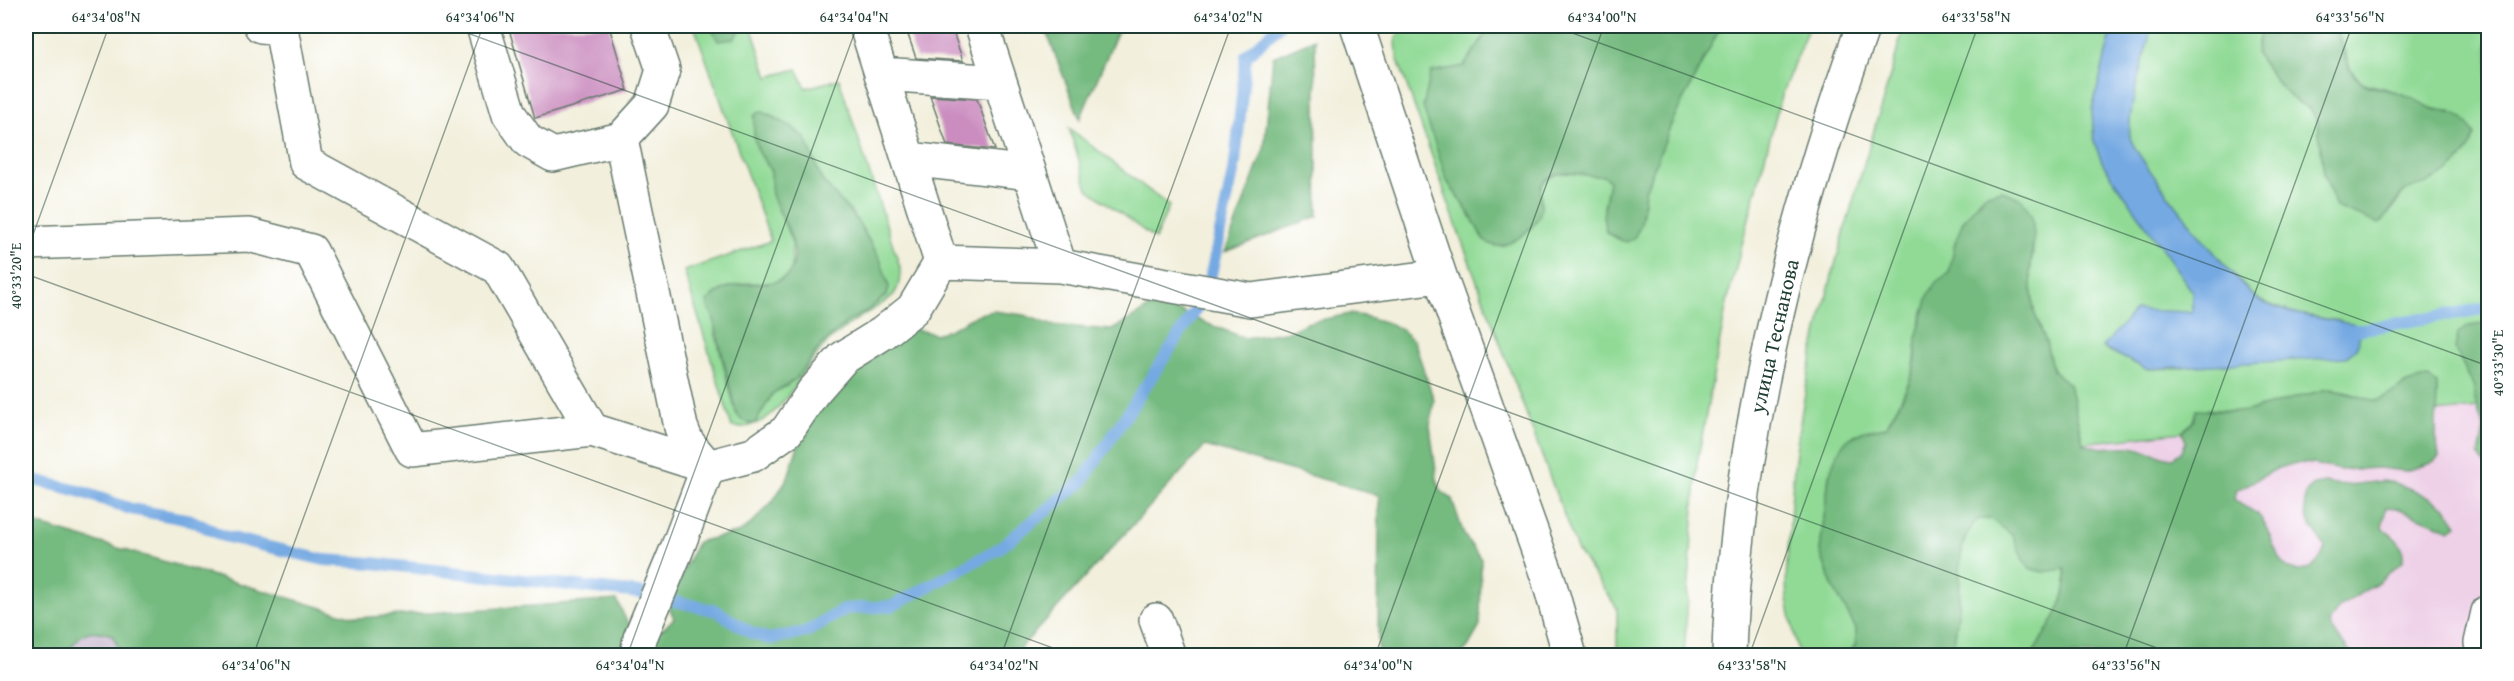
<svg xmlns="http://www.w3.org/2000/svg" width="2514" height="681" viewBox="0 0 2514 681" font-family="'Gentium Book Plus',serif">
<rect width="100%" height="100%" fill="#fff"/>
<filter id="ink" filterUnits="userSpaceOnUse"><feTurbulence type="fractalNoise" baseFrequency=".0167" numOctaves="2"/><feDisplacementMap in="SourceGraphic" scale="12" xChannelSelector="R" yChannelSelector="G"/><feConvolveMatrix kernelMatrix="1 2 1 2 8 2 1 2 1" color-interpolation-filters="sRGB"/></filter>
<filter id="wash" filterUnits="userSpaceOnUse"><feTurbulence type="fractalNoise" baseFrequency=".008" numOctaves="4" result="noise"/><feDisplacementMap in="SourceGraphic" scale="24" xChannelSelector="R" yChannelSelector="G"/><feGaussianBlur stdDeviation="1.35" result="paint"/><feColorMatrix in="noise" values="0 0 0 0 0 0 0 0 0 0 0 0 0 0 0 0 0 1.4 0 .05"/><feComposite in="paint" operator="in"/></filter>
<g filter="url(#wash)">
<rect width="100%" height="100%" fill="#f2efdc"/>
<path fill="#eed0e7" d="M2488,407V655H1895L2083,443L2182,432Z"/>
<path fill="#ccbed3" d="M26,607L197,656H26Z"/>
<path fill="#91da96" stroke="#588c65" stroke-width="1.5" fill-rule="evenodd" d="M694,26H711L718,41L740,30L742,26H751L768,77L797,69L806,88L839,79L900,267C900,277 900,286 894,294C884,306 854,318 841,331C833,337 824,345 818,353C795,381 775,433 732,427L684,271L771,241ZM769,114L792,127L806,139L821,179L832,194L852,213L877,253L889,287L887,295L868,310L848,321L820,346L787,386L773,393L756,422L736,413L715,332L713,295L728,287L746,283H772L789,275L792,267V243L773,195L771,172L758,151Z
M1409,26H1485L1487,32L1464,66L1447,181L1472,218L1484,241C1504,236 1536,235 1540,210C1542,202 1539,194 1541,186C1556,163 1582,179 1604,175L1609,181L1604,207L1606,232L1620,240L1638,231L1643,215L1645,191L1672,122L1721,26H1809L1781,96L1727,302L1697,463L1684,655H1617V608L1577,550L1460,236L1397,57L1396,37Z
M1904,26H2113L2092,110L2094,142L2103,164L2192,291V313L2135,310L2103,348L2146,369L2180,368L2343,321C2318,318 2282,312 2260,300C2241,290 2132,155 2130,137C2126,112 2145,52 2152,26H2265L2259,37L2256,54C2274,75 2282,98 2310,108L2318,123L2324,174L2336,207L2389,214L2405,191L2451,112L2431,108L2397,92L2361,82L2350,68L2339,34L2332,26H2488V323L2485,324L2462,362L2474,387L2478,408L2436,412L2437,385L2428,378L2405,384L2385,398L2374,401L2340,390L2327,389L2244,412L2208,409L2182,432L2083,443L2069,385L2053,371L2046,342L2034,312L2030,272L2033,253L2032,217L2001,190L1985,195L1979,200L1954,250L1949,273C1927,289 1920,316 1917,341C1915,352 1916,362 1912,373C1906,393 1895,409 1886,427L1854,435L1829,476L1820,551L1832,585L1856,629C1858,639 1856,647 1849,655L1799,656C1795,636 1790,617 1787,598C1784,574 1789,548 1790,525C1796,353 1860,190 1904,26Z
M1069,128L1169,206L1155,239L1088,189Z
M1978,519H1991L2012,535L2020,553L2043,572L2065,569C2072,597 2046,632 2032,655L1953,656C1954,638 1958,622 1959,604C1961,575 1955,541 1978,519Z"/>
<path fill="#74ba7f" stroke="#4a7c5a" stroke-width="1.5" d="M711,26H742L734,39L718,41Z
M1044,26H1120L1080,119Z
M1485,26H1721L1672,122L1645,191L1641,224L1634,238L1627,242L1620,240L1606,232L1603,216L1609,181L1604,176C1582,178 1556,163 1541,186C1539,194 1542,202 1541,210C1538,226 1514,245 1498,246C1493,246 1488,243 1484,241L1472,218L1447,181L1423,107L1431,72L1464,66L1487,32Z
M2265,26H2332C2344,42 2344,71 2361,82C2372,89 2386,89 2397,92C2410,95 2419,103 2431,108C2456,117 2458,108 2475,135C2467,160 2451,173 2427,183C2421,185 2411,187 2405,191C2395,200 2389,215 2379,224L2336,207L2324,174L2318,123L2310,108C2281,97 2275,76 2256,54L2259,37Z
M1315,39L1318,216L1225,252L1264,149L1273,57Z
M761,111L792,127L806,139L821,179L857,220L881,261L889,287L887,294L868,310L848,321L820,346L796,379L773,393L756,422L750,424L741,420L736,413L713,316L709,310L707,302C730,272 776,294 790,272C805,248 779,217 772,194C770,187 772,179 771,172C769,165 762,158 759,152C753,141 753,128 754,116Z
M2001,190L2022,199L2032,217L2034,234L2030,272L2034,312L2046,342L2053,371L2069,384L2083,443C2102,452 2111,445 2130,447C2144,448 2157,456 2172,458L2181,452L2186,442L2182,432L2193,421L2196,410L2244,412L2327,389C2341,390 2370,402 2377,400C2388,399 2396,389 2405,384C2413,380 2420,379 2428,378L2437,384L2436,436L2439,457L2432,463L2405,471L2379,468L2340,470L2314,464L2296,463L2278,468L2237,490L2234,499C2241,507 2252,508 2260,517C2273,531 2276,582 2308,569C2318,564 2321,558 2325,548C2313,524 2300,521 2306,492L2314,485L2325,483L2349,485L2383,481L2395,483L2416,491L2445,506L2457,525L2450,530L2397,508L2386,507L2382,527C2395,540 2404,540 2403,561L2377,583L2339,607L2329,623C2333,635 2345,642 2352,655H2032C2046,632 2072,597 2065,569L2043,572L2031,569L2024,562L2012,535L1991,519H1978C1955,541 1961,575 1959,604C1958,622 1953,638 1953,655H1849L1856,643V629L1832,585L1820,551L1829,476L1837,453L1846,440L1864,431L1886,427L1903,397L1913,373L1916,357L1917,335L1928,296L1936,282L1949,273L1955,243L1963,221L1985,195Z
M1166,304L1203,322L1245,338L1291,331L1306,323L1349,314L1364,316L1391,324L1403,331L1414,341L1434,400L1430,426L1437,479L1441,491L1452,499L1464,535L1481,559L1480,626L1468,647L1460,655H1378L1379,495L1205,446L1014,655L117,656L118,647L112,635C105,633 97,630 89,632C79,635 77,641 71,647C60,658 39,658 26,653V521L357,618L617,600L625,618L634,629H663L674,618L668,605L697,542L740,532L752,523L773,501L788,477L801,436L818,397L906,327L935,334L949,330L979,314L993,311L1024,315L1051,325L1112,330L1152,306Z
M2488,323V469L2479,456L2484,428L2475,401L2474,387L2455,349L2458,334L2469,326Z"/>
<path fill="#75a9e2" stroke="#4a738b" stroke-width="1.5" d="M2113,26H2152C2146,51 2126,114 2130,137C2133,156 2242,291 2260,301C2290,316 2326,318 2357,325C2361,340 2360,348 2346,357L2146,369L2103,347L2135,310L2192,312V291L2103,164L2094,142L2092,110Z"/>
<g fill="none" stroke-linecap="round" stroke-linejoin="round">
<path stroke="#75a9e2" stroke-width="12" d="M2345,332L2488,308
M26,478L79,491L131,509L191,520L223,536L324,560L372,563L640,593L717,611L751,633L769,639L806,632L845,609L892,606L998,549L1082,482L1207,293L1235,163L1246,56L1279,26"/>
</g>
<g id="blocks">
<path fill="#cb8dbf" d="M508,26H609L628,90L535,118Z
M905,26H951L963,61L916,58Z
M930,96L977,99L995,150L947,145Z"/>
</g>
</g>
<g filter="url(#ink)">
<use href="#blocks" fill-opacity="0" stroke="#697b6f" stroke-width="1.5"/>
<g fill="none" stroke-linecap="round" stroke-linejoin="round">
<defs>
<path id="minor" d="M261,26L281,28L306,163L498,268L592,430L708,467L677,549L640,638L637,656
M483,26L509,114L528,141L553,155L621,139L652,105L663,70L648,26
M982,26L1060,266
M1357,26L1440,276L1548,578L1570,656
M881,74L1000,82
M621,139L681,427L687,442L708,467L753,455L787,431L813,392L843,358L883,333L913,309L941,262L866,26
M909,159L1030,173
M26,243L249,235L311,251L412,450L592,430
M941,262L1060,266L1251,300L1440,276
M1156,620L1169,656
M2484,656L2481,643L2488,612"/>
<path id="major" d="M1729,656C1730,604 1736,552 1742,501C1764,338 1808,180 1863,26"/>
</defs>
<use href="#minor" stroke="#697b6f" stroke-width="36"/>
<use href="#major" stroke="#697b6f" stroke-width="36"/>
<use href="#minor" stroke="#fff" stroke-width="33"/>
<use href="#major" stroke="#fff" stroke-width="33"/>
</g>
</g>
<path fill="none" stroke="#1f3d34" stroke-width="1.5" stroke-opacity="0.45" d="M448,26L2179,656M1553,26L2488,366M26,254L109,26M26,274L1075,656M253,656L483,26M627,656L857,26M1001,656L1231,26M1375,656L1604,26M1749,656L1978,26M2123,656L2352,26"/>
<g text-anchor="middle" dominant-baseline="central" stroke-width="4.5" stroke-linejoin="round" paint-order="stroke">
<g font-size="21" fill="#1f3d34" stroke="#fff">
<text transform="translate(1774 336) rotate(-77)">улица Теснанова</text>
</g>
</g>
<rect width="2514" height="681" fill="none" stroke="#fff" stroke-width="66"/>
<rect x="33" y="33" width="2448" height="615" fill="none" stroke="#1f3d34" stroke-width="2"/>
<g font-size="15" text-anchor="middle" fill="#1f3d34">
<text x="106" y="22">64°34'08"N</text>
<text x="480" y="22">64°34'06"N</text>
<text x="854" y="22">64°34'04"N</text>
<text x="1228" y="22">64°34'02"N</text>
<text x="1602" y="22">64°34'00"N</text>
<text x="1976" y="22">64°33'58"N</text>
<text x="2350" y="22">64°33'56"N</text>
<text transform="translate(16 276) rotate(-90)" y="5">40°33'20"E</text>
<text transform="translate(2498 363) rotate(-90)" y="5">40°33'30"E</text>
<text x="256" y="670">64°34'06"N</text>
<text x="630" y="670">64°34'04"N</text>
<text x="1004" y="670">64°34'02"N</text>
<text x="1378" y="670">64°34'00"N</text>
<text x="1752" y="670">64°33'58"N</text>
<text x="2126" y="670">64°33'56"N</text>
</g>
</svg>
